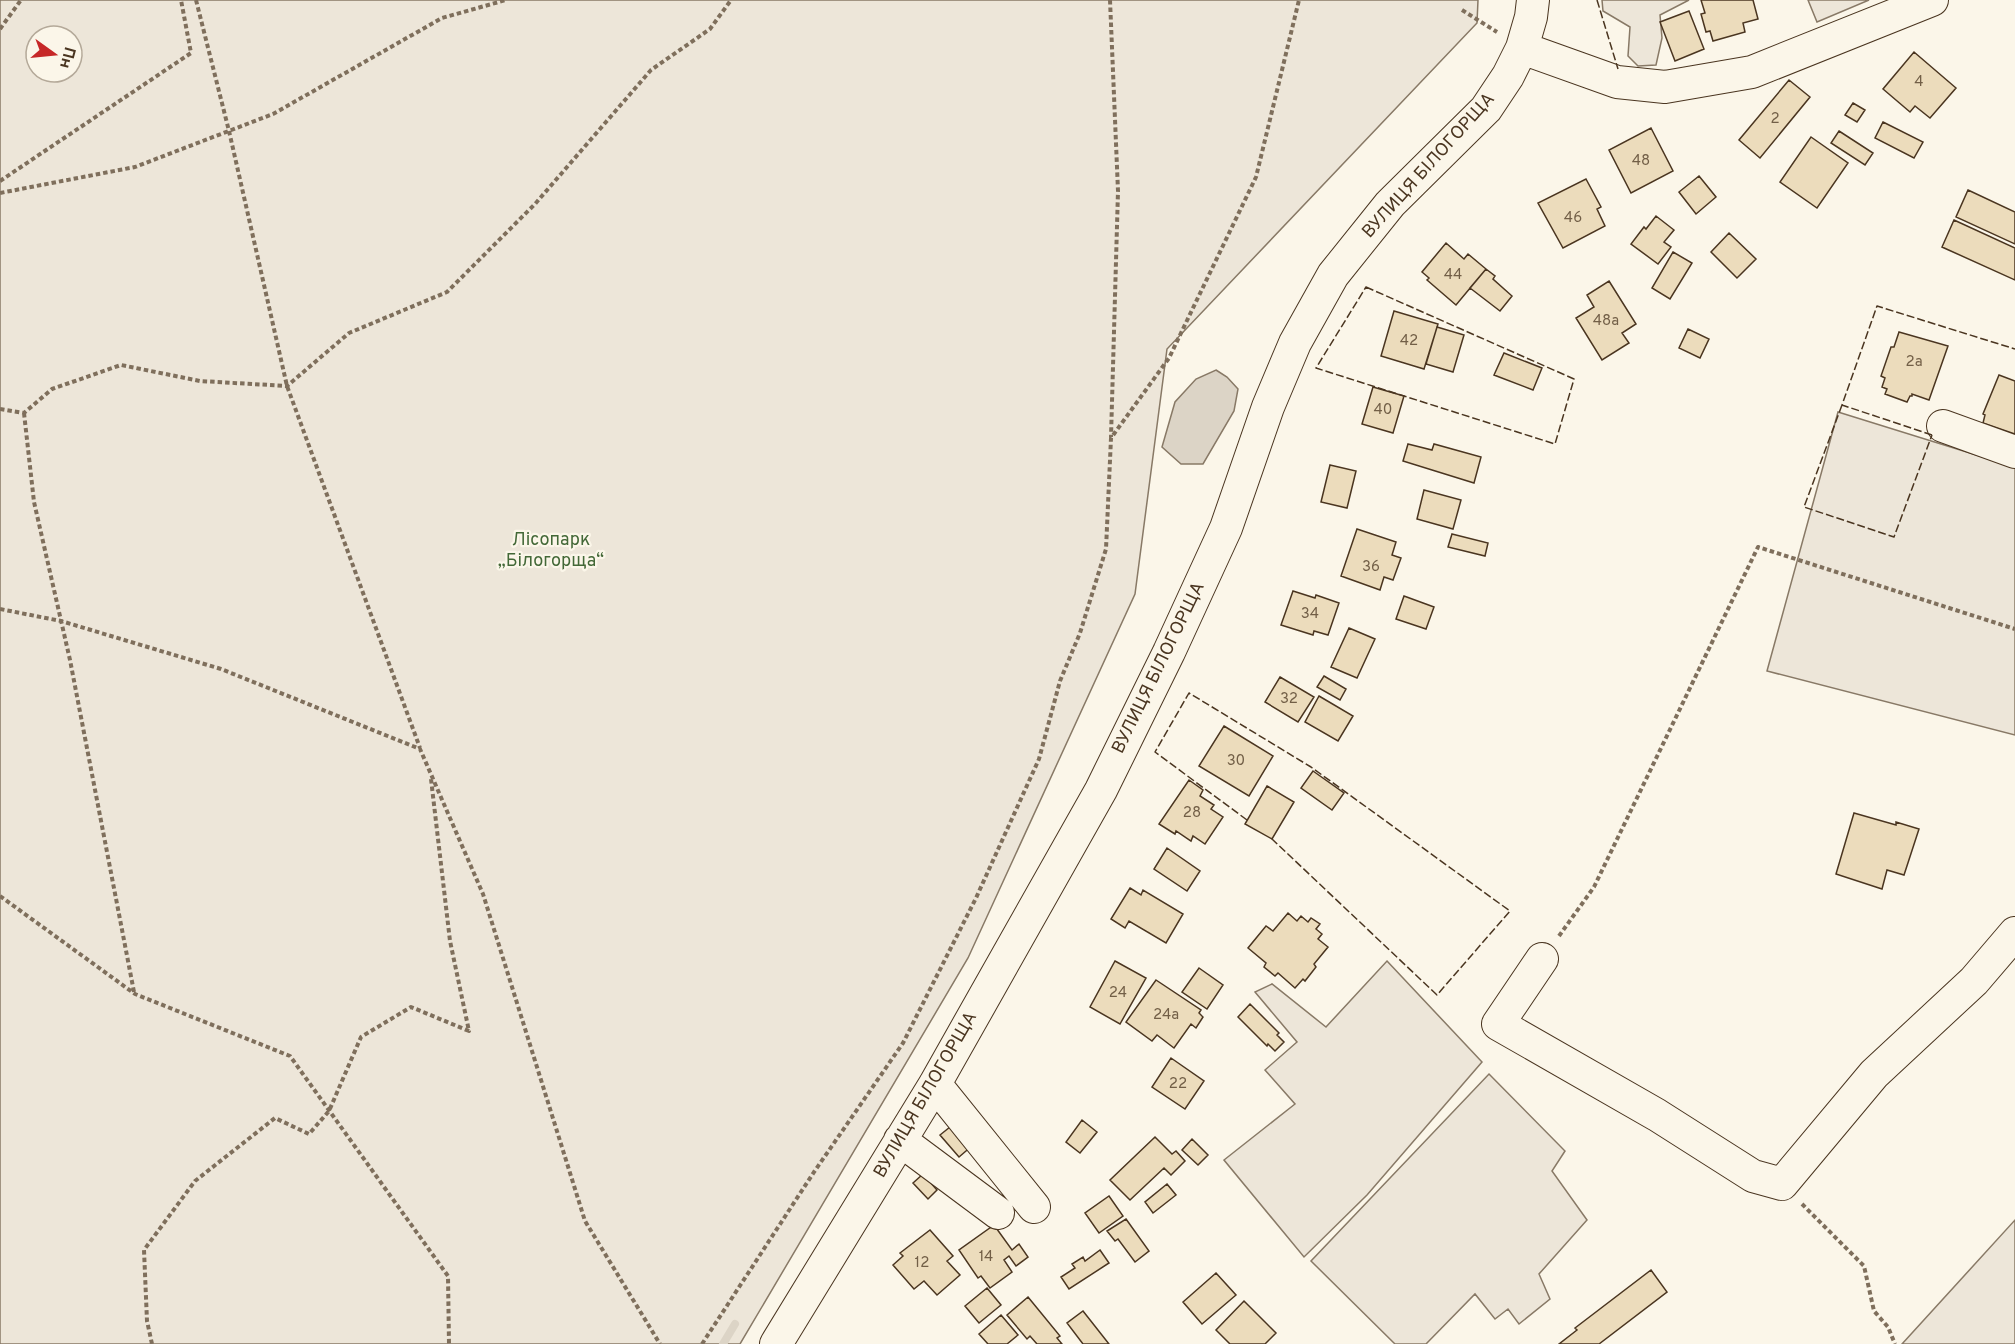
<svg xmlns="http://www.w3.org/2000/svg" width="2015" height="1344" viewBox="0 0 2015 1344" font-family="Overpass,sans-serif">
<rect width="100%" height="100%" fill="#fbf6e9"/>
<path fill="#ede6d9" stroke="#887966" stroke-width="1.5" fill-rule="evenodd" d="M0,0H1478L1477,23L1167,349L1135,594L968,958L740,1344H0ZM36,36H72V72H36Z
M1602,0H1689L1660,15L1662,38L1656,65L1638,66L1628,56L1630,27L1603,11Z
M1808,0H1869L1817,22Z
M1838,412L2015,467V735L1767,671Z
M1387,961L1482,1062L1367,1195L1304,1257L1224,1160L1295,1104L1265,1070L1297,1042L1255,992L1272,984L1326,1027Z
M1489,1074L1565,1151L1552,1171L1587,1220L1539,1274L1550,1299L1519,1324L1508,1309L1495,1319L1475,1294L1426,1344H1395L1311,1261Z
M2015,1220V1344H1902Z"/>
<path fill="#dcd4c6" stroke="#887966" stroke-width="1.5" d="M1216,370L1227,377L1238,389L1234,411L1203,464H1181L1162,447L1175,402L1196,379Z"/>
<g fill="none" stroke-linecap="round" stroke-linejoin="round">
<path stroke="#dcd4c6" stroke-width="8" d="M723,1344L735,1324"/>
</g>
<path fill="#ecdcbc" stroke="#4a3520" stroke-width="1.5" d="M1701,0H1753L1758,19L1743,23L1745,32L1713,41L1710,31L1706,32L1701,14L1705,13Z
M1689,11L1704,49L1675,61L1660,22Z
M1914,52L1956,88L1930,118L1915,106L1910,112L1883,89Z
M1789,80L1810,97L1760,158L1739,140Z
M1853,103L1865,110L1857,122L1845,115Z
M1883,122L1923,142L1914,158L1875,138Z
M1651,128L1673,171L1631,193L1609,150Z
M1839,131L1873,153L1865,165L1831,143Z
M1811,137L1848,163L1817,208L1780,182Z
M1699,176L1716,197L1696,214L1679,192Z
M1586,179L1601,207L1597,209L1605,226L1563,248L1538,203Z
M1968,190L2015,212V244L1956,217Z
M1656,216L1674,230L1664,242L1671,247L1658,264L1631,244L1644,227L1646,229Z
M1954,220L2015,248V280L1942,247Z
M1729,233L1756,259L1737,278L1711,252Z
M1446,243L1464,259L1468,254L1486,269L1456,305L1427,280L1429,278L1422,272Z
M1673,252L1692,263L1670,299L1652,288Z
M1486,269L1495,276L1493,279L1512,296L1500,311L1470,288Z
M1609,281L1636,324L1622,333L1629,343L1602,360L1576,318L1594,307L1587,295Z
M1394,311L1438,324L1424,369L1381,356Z
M1437,327L1464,335L1453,372L1426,364Z
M1688,329L1709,339L1700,358L1679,348Z
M1899,332L1948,346L1929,400L1912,394V396H1910L1907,402L1885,394L1887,389L1882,387L1885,378L1881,376L1891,347H1894Z
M1504,353L1542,368L1533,390L1494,375Z
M1999,375L2015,381V434L1983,423L1985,415L1983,414Z
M1373,387L1404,396L1393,433L1362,424Z
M1408,444L1432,450L1434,444L1481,457L1474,483L1403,461Z
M1330,465L1356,471L1347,508L1321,502Z
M1424,490L1461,500L1453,529L1417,519Z
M1357,529L1396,542L1392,555L1401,558L1393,580L1384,577L1380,590L1341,576Z
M1452,534L1488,543L1485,556L1448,547Z
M1293,591L1315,598L1316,595L1339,603L1328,635L1314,631L1313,635L1281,625Z
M1404,596L1434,607L1426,629L1396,619Z
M1349,628L1375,639L1357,678L1331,667Z
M1324,676L1346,689L1340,700L1317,687Z
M1280,677L1314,697L1298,722L1265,702Z
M1319,696L1353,716L1338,741L1305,722Z
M1224,726L1273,756L1249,796L1199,766Z
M1313,771L1344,793L1332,810L1301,788Z
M1189,780L1203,790L1200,796L1214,805L1211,809L1223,817L1205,844L1193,836L1191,841L1176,831L1175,834L1159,824Z
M1267,786L1294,802L1272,839L1245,824Z
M1854,813L1896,825V822L1919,829L1904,875L1887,870L1882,889L1836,874Z
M1167,848L1200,871L1187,891L1154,869Z
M1130,888L1141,895L1143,890L1183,914L1166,943L1129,921L1125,928L1111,919Z
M1288,913L1297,921L1301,916L1308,922L1311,918L1320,924L1316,929L1322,934L1318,939L1328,947L1314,964L1316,967L1305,981L1303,979L1295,988L1278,973L1275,976L1264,967L1266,963L1248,948L1266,926L1273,931Z
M1115,961L1146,978L1120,1024L1090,1007Z
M1199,968L1223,985L1207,1009L1182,992Z
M1156,980L1201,1010L1199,1013L1203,1017L1196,1028L1191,1024L1174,1048L1157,1035L1152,1041L1126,1022Z
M1250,1004L1279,1033L1277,1035L1284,1042L1275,1051L1268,1044L1267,1046L1238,1017Z
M1171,1058L1204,1081L1185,1109L1152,1087Z
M1082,1120L1097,1132L1080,1153L1066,1142Z
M955,1123L973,1145L959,1157L940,1135Z
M1155,1137L1172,1154L1176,1151L1185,1161L1171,1175L1164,1168L1130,1200L1110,1180Z
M1192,1139L1208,1155L1198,1165L1182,1150Z
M923,1174L937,1190L928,1199L913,1183Z
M1167,1184L1176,1195L1153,1213L1145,1202Z
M1109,1196L1123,1216L1099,1233L1085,1213Z
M1126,1219L1149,1251L1135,1262L1118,1239L1115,1241L1107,1231Z
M994,1225L1012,1250L1019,1244L1028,1257L1016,1266L1009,1256L1004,1260L1012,1272L990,1288L981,1276L978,1278L959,1250Z
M930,1230L953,1256L947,1261L960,1275L937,1295L924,1281L914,1289L893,1265L903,1256L900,1253Z
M1100,1250L1109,1263L1069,1289L1061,1277L1075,1268L1072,1264L1083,1257L1085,1261Z
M1651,1270L1667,1292L1599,1344H1559L1577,1330L1575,1328Z
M1216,1273L1236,1295L1202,1324L1183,1302Z
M987,1288L1001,1305L979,1323L965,1306Z
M1028,1297L1060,1336L1057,1338L1062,1344H1037L1030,1336L1027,1339L1007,1315Z
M1244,1301L1276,1333L1265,1344H1230L1216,1330Z
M1083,1311L1109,1344H1083L1067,1323Z
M1001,1315L1018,1335L1007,1344H988L979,1334Z"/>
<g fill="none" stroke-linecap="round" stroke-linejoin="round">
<defs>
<path id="minor" d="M1522,48L1617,82L1665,87L1752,72L1932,0
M1943,426L2015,452
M1542,959L1498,1024L1657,1115L1753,1176L1782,1184L1874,1074L1974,981L2015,933
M935,1084L1034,1207
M900,1140L998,1213
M776,1344L935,1084L1101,790L1169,652L1226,528L1268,407L1295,343L1333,275L1390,204L1486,109L1508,76L1522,48L1531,17L1533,0"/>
</defs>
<use href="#minor" stroke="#4a3520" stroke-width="34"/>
<path stroke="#7f6f5c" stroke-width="4" stroke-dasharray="4.5 3" stroke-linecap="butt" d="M196,0L229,131L287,386L420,748
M1110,0L1118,191L1111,437
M1462,10L1497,32
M0,29L21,0
M0,181L191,53L181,0
M0,193L135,167L273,114L442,18L506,0
M0,409L24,413L52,389L121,365L200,381L287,386L349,333L447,292L535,204L651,70L710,29L731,0
M24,413L34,502L70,660L134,992
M0,609L61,621L221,669L420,749L483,894L585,1221L660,1344
M0,896L135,994L290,1056L448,1276L449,1344
M1559,936L1594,887L1758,547L2015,629
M1802,1204L1864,1266L1874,1311L1888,1327L1895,1344
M152,1344L147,1321L144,1250L195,1181L275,1118L309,1134L329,1111L361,1037L411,1007L469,1031L450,941L431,779
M702,1344L814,1172L903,1043L976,898L1039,759L1060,681L1080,633L1106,549L1111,438L1169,358L1256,177L1299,0"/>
<use href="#minor" stroke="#fbf6e9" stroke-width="32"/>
<path stroke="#4a3520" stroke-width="1.5" stroke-dasharray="8 3" stroke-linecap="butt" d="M1597,0L1618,69
M1366,287L1574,379L1555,444L1316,368Z
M1842,405L1804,507L1894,537L1932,435
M1932,435L1842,405L1877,306L2015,349
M1247,820L1155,752L1189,693L1311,767L1510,911L1437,995L1272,839"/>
</g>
<g text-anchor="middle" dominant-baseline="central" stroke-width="4.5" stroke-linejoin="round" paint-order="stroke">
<g font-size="15" fill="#725f47">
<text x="1919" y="82">4</text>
<text x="1775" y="119">2</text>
<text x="1641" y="161">48</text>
<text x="1573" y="218">46</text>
<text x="1453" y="275">44</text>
<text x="1606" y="321">48а</text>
<text x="1409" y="341">42</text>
<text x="1914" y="362">2а</text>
<text x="1383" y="410">40</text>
<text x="1371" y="567">36</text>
<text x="1310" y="614">34</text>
<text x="1289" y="699">32</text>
<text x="1236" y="761">30</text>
<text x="1192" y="813">28</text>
<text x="1118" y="993">24</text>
<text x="1166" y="1015">24а</text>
<text x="1178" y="1084">22</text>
<text x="986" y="1257">14</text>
<text x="922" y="1263">12</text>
</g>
<g font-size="18" fill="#4a3520" stroke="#fbf6e9">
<text transform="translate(1429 166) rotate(-48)">ВУЛИЦЯ БІЛОГОРЩА</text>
<text transform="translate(1159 668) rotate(-64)">ВУЛИЦЯ БІЛОГОРЩА</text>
<text transform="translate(926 1095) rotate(-60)">ВУЛИЦЯ БІЛОГОРЩА</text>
</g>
<g font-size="18" fill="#436837" stroke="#fbf6e9">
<text x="551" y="540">Лісопарк<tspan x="551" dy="21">„Білогорща“</tspan></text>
</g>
</g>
<g transform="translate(54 54) rotate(105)"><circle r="28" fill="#fbf6e9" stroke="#b4a999" stroke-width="1.5"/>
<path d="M0-4.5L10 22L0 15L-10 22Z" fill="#c62828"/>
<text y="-9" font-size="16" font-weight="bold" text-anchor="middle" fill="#4a3520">Пн</text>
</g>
</svg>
